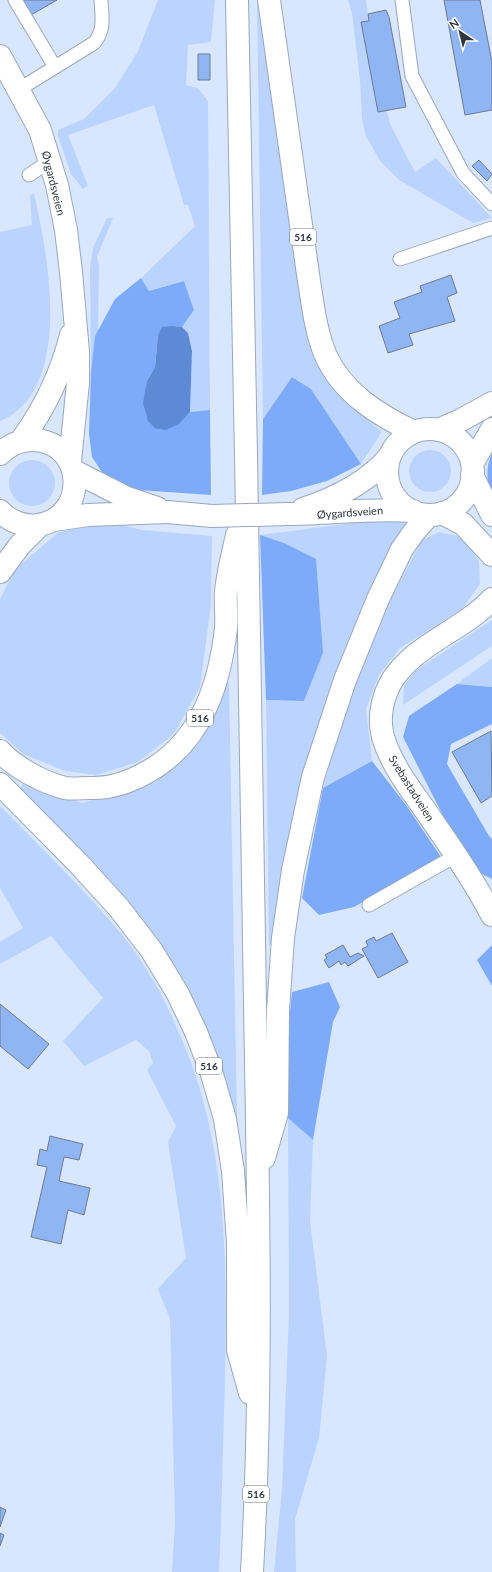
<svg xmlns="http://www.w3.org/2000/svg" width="492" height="1572" viewBox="0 0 492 1572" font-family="Lato,sans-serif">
<rect width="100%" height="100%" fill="#d9e7fe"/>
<path fill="#bad4ff" d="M158,0H215L211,42L188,45L186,85L198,88L208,101L210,410L190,412L192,351L188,333L182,327L194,310L184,281L149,291L141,278L195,226L188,205H184L154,105L68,135L88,186L83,189L71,174L58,136V130L84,119L115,88L138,51Z
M257,0L317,360L339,395L382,432L361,464L311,389L292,377L263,419Z
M348,0H366L369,21L361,22L391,126L415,172L436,158L492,218L473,223L399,180L380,161L366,136L362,119L360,81L352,13Z
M34,193C47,251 66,351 27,401C20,409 10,418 0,421V232L32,225L30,195Z
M107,218H113L97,257L99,266L98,331L95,336L91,371L90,268L93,248Z
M409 471a21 21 0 1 1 42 0a21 21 0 1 1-42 0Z
M9 483a23 23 0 1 1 46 0a23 23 0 1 1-46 0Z
M384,519L407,523C381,564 362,610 345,655C326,704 308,753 296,804C285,850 280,898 274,945H269L266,700L304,701L260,535Z
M109,522L143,530L212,536L211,605L200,687L174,734L138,762L96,775L65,771L23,754L0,733V599L15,569L59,532Z
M439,532L462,537L479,561L480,584L462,609L400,648L379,675L366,709L372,761L323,788L343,718L378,623L422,540Z
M492,620V646L403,705L404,686L415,671Z
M492,658V687L457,684Z
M220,682H229L237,1118L229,1116L204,1027L17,791L24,783L82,803L156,782L206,732Z
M0,806C42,849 86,891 124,937C137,953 148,972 159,990C165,1001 170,1013 175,1024C228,1135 227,1258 225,1379C223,1443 222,1508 219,1572H172L175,1522L170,1319L158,1289L186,1258L168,1142L176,1126L147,1070L153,1063L149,1051L136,1040L84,1066L63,1041L103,998L51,936L0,964V942L23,928L0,888Z
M288,1118L313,1140L310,1221L327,1356L319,1438L295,1519L296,1572H274L282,1489L289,1313Z"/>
<path fill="#7eabf9" d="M141,278L149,291L184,281L194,310L182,327L173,326L158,335L155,367L147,381L156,429C172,431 180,423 190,412L210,410L211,495L138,490L105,477L92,457L89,434L91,371L95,336L115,299Z
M292,377L311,389L361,464L327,481L291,491L262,495L263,419Z
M492,454V501C487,489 485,465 492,454Z
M260,535L284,543L316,559L323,653L304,701L266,700Z
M457,684L492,687V724L451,744L447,764L489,836L492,839V879L478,872L459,847L403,737L409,716Z
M372,761L406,805L441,857L354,907L319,915L302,898L323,788Z
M492,945V986L477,960Z
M329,982L340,1007L333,1022L313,1140L288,1118L287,1043L292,992Z"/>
<path fill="#5e8ad5" d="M173,326L182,327L188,333L192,351L190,412L179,424L166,430L156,429L148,421L143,403L147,381L155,367L158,335L162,327Z"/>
<path fill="#90b5f3" stroke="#6e7a8f" d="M22,0H57L31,15Z
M444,0H480L492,62V110L465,115Z
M386,10L389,17L406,107L378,112L361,22L369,21L368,14Z
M198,54H210V80H198Z
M479,160L492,174L487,181L472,166Z
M451,275L457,293L447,297L455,321L409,334L413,345L388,353L379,326L400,318L394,302L422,292L420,286Z
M491,731L492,796L481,803L452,752Z
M392,933L408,962L378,978L362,949L368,946L366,941L374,937L376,941Z
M343,945L350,957L358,953L364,956L348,966L345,962L341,965L339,961L329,968L324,960L327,958L325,955Z
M0,1004L49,1044L28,1069L0,1046Z
M50,1136L83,1144L79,1160L64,1157L59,1181L90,1188L84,1215L68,1210L61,1244L31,1237L47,1167L37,1165L40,1149L47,1151Z
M0,1507L6,1510L0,1527Z
M0,1533L4,1535L0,1546Z"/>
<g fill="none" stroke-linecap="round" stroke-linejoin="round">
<defs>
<path id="lane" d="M15,0L55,67
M402,0L412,76L463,173L492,204
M18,90L94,43C105,31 102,16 101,0
M29,175L50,161
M400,259L492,228
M369,905L457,855"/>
<path id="street" d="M472,475L492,515
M442,513L463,524L492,555
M492,599C465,628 424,641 399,671C384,688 377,715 383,737C392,768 416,796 434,823C455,853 475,883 492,915"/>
<path id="secondary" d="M0,56L40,130L57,185L66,230L71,272L78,352V383L70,461
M387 472a43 43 0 1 1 86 0a43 43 0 1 1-86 0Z
M438,430L461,420L492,403
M21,441C45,408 61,375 71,335
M0,454C9,445 20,440 32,440C85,440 90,517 38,525C24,527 9,521 0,511
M472,464L492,429
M74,471L127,498L157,508
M303,509C336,498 367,483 389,457
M287,514C329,514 371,508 413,511
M54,520L88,515L167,512"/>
<path id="primary" d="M237,0C244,313 249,627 254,940C257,1151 264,1362 252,1572
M269,0L309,281C313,306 316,333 326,356C343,393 378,415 414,432
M0,572L20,545L40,525
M0,751C14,767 44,783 65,788C72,789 82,788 89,788C112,789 135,780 154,768C203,737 220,682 226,628C227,616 225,603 226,591C228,572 233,553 237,535
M0,784L78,863L119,908L152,951L178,994L196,1032L211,1071L225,1119L233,1171L238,1243V1350L250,1393
M264,1158L277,1113L278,1010L283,938L293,870L313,777L345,680L378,599L402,549L414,532L429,515"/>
</defs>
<use href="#lane" stroke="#9aa7bc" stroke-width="15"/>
<use href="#street" stroke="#9aa7bc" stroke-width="24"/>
<use href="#secondary" stroke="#9aa7bc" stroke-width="24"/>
<use href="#primary" stroke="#9aa7bc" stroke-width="24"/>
<use href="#lane" stroke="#fff" stroke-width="13"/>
<use href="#street" stroke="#fff" stroke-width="22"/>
<use href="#secondary" stroke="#fff" stroke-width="22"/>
<use href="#primary" stroke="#fff" stroke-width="22"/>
<defs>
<path id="secondary-bridge" d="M167,512L212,516L287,514"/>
</defs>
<use href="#secondary-bridge" stroke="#9aa7bc" stroke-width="24" stroke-linecap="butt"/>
<use href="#secondary-bridge" stroke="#fff" stroke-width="22"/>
</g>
<g text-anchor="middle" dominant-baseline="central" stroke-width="3.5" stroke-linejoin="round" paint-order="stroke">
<g fill="#fff" stroke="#6e7278" stroke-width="1">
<rect x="290" y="229" width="26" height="16" rx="3"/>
<rect x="187" y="710" width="26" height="16" rx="3"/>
<rect x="196" y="1058" width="26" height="16" rx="3"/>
<rect x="243" y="1486" width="26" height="16" rx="3"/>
</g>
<g font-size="10" font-weight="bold" fill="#30353e">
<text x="303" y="237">516</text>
<text x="200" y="718">516</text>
<text x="209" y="1066">516</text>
<text x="256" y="1494">516</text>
</g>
<g font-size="11" fill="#30353e" stroke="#fff">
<text transform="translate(54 183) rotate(76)">Øygardsveien</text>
<text transform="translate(350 512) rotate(-4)">Øygardsveien</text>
<text transform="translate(412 788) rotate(58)">Svebastadveien</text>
</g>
</g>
<g transform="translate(460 32) rotate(325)" stroke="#ffffff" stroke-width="3" paint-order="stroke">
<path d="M0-3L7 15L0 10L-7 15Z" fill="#30353e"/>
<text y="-6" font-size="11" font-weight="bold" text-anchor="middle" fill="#30353e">N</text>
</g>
</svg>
